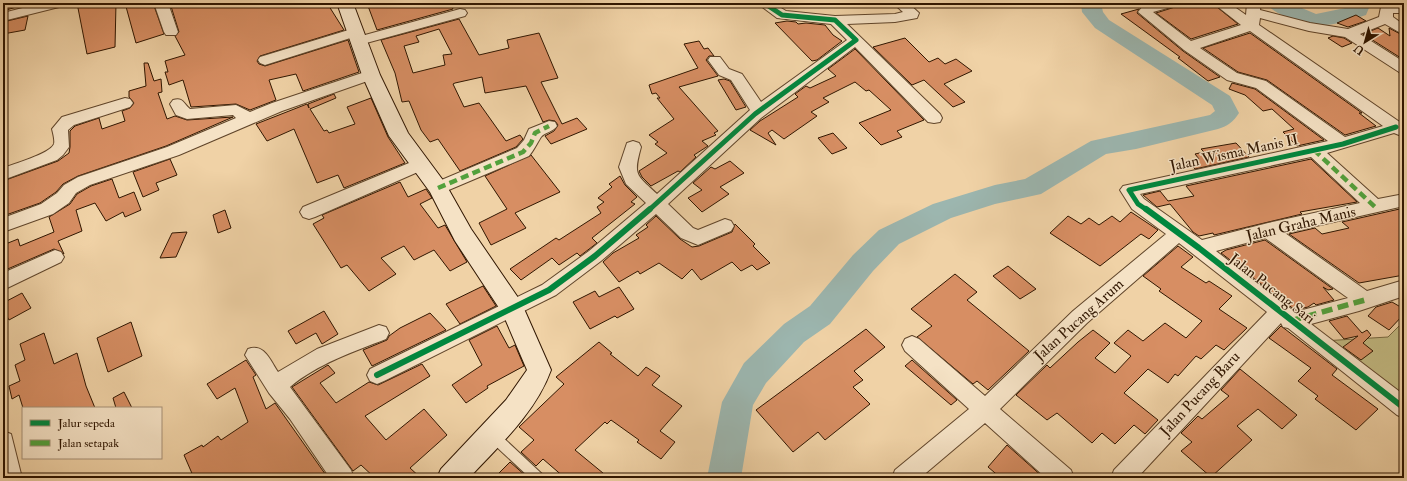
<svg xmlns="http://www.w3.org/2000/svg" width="1407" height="481" viewBox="0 0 1407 481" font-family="'IM FELL Double Pica',serif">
<rect width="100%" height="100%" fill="#f0d2a6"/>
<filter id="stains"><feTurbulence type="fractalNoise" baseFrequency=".005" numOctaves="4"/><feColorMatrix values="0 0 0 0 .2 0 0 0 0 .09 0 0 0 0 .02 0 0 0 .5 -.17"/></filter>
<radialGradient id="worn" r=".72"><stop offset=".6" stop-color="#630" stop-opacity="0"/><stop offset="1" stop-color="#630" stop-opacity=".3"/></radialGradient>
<path fill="#c2b981" stroke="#796840" d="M1404,321V405L1322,341L1388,337Z"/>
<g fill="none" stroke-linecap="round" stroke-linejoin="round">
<path fill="#9cb6af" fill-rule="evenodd" d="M1081,3H1101L1103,12L1109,20L1230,96L1239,113C1233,122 1228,126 1218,129L1136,149L1106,154L1041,194L995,204L951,218L899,244L873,271L830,324L804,342L766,383L753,405L741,478H707L722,402L744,363L784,324L810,306L853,255L879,230L933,204L995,185L1025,179L1091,141L1210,115L1215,111L1212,105L1095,28L1082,12Z
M1266,3H1290L1316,14L1350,7L1351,3H1371L1366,15C1336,25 1316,31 1286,17C1278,13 1271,10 1266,3Z"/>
</g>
<path fill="#d78e63" stroke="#301600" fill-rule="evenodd" d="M10,3H30L3,11V5Z
M77,3H116L115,47L87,54Z
M125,3H153L164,34L136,43Z
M170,3H327L344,30L260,56L257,61L259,64L265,66L348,40L359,72L303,91L296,74L269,80L276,100L250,110L236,104L191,107L183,80L169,85L165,72H168L165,61L185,55L175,36L179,32Z
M381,3H450L453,9L377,30L368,6Z
M1178,3H1212L1238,24L1191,39L1156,13L1175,7Z
M1139,9L1137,13L1183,51L1220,77L1208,81L1178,58L1180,57L1121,14Z
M1356,15L1366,21L1348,27L1337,23Z
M28,16L25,30L3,34V22Z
M459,19L479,55L509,48L507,40L539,33L558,78L541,82L562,124L577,118L587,129L551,144L545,136L554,131L558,125L555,121L549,120L543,122L526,86L485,93L482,77L455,83L453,84L464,107L479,103L506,141L520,135L523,139L516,147L460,171L438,139L430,142L421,130L409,101L402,102L395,73L381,40ZM439,29L452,54L443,55L445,65L413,73L404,46L419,42L416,36Z
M787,21L796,22L798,24L806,23L825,25L833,35L842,41L817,60L812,61L775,23Z
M1378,28L1390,36L1389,28L1404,36V60L1363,34Z
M1250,33L1362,113H1359L1376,126L1345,135L1267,80L1238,72L1203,48Z
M1333,36L1344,38L1352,43L1342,47L1328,38Z
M905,38L929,62L938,58L945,64L956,59L972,71L944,84L965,102L953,107L924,80L912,85L873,47Z
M699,41L704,49L708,48L714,56H709L706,60L718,76L679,87L718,131L714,133L716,135L702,141L708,146L694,155L696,157L680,172L678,171L651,186L642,177L639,171L667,153L655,144L658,142L649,135L674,119L657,98H660L656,93L652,94L649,85L698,68L684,44Z
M855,49L924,120L897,131L902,137L881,145L859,123L891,110L869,90L866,91L855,82L823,98L829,102L811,112L817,116L784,139L772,130L768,133L776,145L750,130L760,121L798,97L795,94L806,86L810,88L836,76L828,69Z
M144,63H148L154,81L161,79L162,92L158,93L167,119L175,116L187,120L233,117L166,146L78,176L63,184L56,192L40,203L3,216V181L58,161L69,153L70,147V131L75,126L99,118L102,129L125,121L122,111L130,108L134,103L129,97V91L146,86Z
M724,79L730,81L746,107L736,110L718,80Z
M1232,83L1255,89L1324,140L1297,146L1283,132L1294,129L1272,109L1263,111L1245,95L1229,89Z
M334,94L336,98L310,109L324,131L327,130L329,133L355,124L347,107L371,98L388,137L405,163L344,188L338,175L317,183L294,129L267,141L256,124L307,104L309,108L308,104Z
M833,133L847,148L832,154L818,138Z
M1236,143L1249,157L1195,169L1188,161L1199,159L1195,154L1204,152L1201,149Z
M531,155L560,192L515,213L526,228L491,245L479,223L507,209L485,176Z
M170,159L177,175L156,183L159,190L143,197L133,172Z
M1311,159L1357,202L1300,212L1302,214L1214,235L1213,233L1199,236L1193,232L1170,204L1157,207L1143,195L1160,191L1168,201L1194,196L1186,186Z
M730,161L744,173L720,187L729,194L702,212L688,198L702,190L693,183L711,167L715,169Z
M620,176L625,185L637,197L631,202L635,204L592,238L597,243L580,256L577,253L559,265L552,258L521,280L510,269L556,238L559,240L601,213L597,207L604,202L598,198L612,187L609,184Z
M112,179L119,198L134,192L141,210L125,217L123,212L106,221L95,203L76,210L82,231L58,241L64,254L54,249L3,271V245L18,239L20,246L54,232L49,217L70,204L77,194L91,186Z
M400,182L408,197L426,189L432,198L420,204L438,228L445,225L467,262L450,271L434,250L414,260L404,246L381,258L396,274L369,291L347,265L341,268L313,224L324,218L322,215Z
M1404,208V275L1359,283L1289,234L1315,228L1322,234L1349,228L1342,222Z
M225,210L231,228L218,233L213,215Z
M1131,212L1158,230L1149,239L1141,234L1100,266L1050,233L1068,216L1081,224L1089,218L1099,225L1112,216L1120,222Z
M656,216L680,239L692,247L699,246L732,232L735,224L755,244L753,246L770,263L757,270L752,265L741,271L732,262L701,280L692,269L682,279L659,263L640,274L638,271L619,282L603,262L613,253L639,238L636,235L648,227L646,225Z
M187,232L176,257L160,258L172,233Z
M1265,240L1333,289L1328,290L1323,287L1334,300L1316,305L1314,303L1308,307L1295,310L1221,253L1226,250Z
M1178,246L1193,257L1181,267L1206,283L1209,281L1232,296L1219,309L1247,328L1224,350L1216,345L1201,359L1196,356L1178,376L1175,374L1168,383L1148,369L1124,393L1158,420L1145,434L1134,425L1115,444L1102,433L1092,443L1057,413L1047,420L1016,395L1047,365L1050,368L1078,342L1093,330L1110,343L1095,358L1115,373L1131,356L1114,343L1128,330L1143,341L1165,323L1186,338L1202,321L1159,291L1161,289L1143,276Z
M1008,266L1036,289L1020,299L993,276Z
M955,274L977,292L967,300L1029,351L988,390L977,381L973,384L917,337L932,326L911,309Z
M483,286L496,306L460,324L446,304Z
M619,287L634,309L617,318L615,316L590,329L573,302L595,291L599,297Z
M22,293L31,308L9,320L3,309V303Z
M1392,302L1404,309V314L1389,330L1368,316L1376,307Z
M324,311L338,334L322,344L316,333L296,344L288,331Z
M430,313L446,330L372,366L363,350L387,340L389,336L400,328Z
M1347,316L1362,333L1367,330L1371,335L1363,343L1373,351L1361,360L1343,347L1358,336L1344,339L1329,321Z
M131,322L142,356L108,372L97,338Z
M497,326L509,348L515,345L524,366L487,386L488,388L466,403L452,385L482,365L469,340Z
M1281,326L1337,369L1332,375L1378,409L1356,430L1315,399L1318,396L1298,381L1311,368L1269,338Z
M866,329L885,347L854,371L863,380L853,387L870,404L825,440L818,432L793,452L756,410Z
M44,333L54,364L77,353L86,386L95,408H23L19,395L12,399L9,386L20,381L15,365L25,360L20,344Z
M599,342L612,353L610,354L638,376L646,367L660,376L652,385L682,406L660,431L675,442L661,459L637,442L639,440L611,420L607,424L605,422L575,450L609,478H565L543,459L536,466L521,452L534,440L519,427L564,384L556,377Z
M246,360L256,375L253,377L266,409L275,403L328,478H194L184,455L202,445L203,447L218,436L221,440L248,422L235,388L217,399L207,384Z
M912,360L957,400L951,405L905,366Z
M422,364L430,376L365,416L386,440L424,409L447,435L410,468L421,478H375L361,465L353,471L292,387L328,365L335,373L320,383L336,403L369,382L378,385Z
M1240,369L1297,415L1282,429L1258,409L1237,426L1252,440L1211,477L1181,451L1192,442L1181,433L1198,416L1202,419L1229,396L1221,390Z
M124,392L132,408H116L113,398Z
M1007,445L1044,478H1001L988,467Z
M510,462L526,476L525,478H494Z"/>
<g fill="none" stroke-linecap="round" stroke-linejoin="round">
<defs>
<path id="service" d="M492,430L496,431L542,474L544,478H530L488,439L487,435L488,431Z"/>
<path id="minor" d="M42,3H65L63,6L3,21V13Z
M154,3H168L178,32L176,35H166L164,32Z
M757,3H773L786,11L835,16L895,14L903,12L893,3H908L919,13L917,18L895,22L847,24L940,114L942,118L940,122L934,123L928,122L855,47L761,118L668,204L693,228L698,230L725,219L731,221L734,226L731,231L698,245L681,238L656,214L601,261L556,295L384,381L377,384L370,381L367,375L370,369L542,285L589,251L646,203L626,184L619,167L627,143L633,141L639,143L641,147C633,176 636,174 657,194L750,110L731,80L719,75L708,60L710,57H720L729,69L742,74L761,102L847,40L831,24L777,18Z
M1155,3H1177L1175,6L1153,12L1191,41L1241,25L1213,3H1229L1246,15L1247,3H1261L1260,10L1310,23L1348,29L1379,17L1381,7L1399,4L1404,5V13H1393V17L1404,25V35L1385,24L1360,34L1404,62V74L1399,72L1345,37L1309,31L1260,18L1259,25L1404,125V137L1394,133L1327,153L1378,199L1404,194V206L1285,233L1367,291L1404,280V296L1359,311L1311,324L1404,395V418L1397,415L1288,328L1283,327L1281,323L1137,478H1111L1114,470L1267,312L1179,243L1087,323L1000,409L1071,470L1074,478H1046L985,423L920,478H892L895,470L969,409L905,351L902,345L905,339L912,336L919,339L985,396L1073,311L1166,234L1132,209L1120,190L1123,186L1328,141L1256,88L1227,80L1184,50L1138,12L1143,6ZM1250,31L1383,126L1345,137L1266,81L1237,73L1200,48ZM1311,157L1360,203L1268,223L1202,240L1144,199L1140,194ZM1265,238L1348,298L1295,312L1216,251Z
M460,9L465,10L467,13L465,16L359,45L354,44L352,41L354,38Z
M355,28L360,29L362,32L360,35L265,65L260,63L258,60L260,57Z
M371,70L376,72L378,75L376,78L282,111L179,155L90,185L76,193L69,203L53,214L3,232V218L41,204L57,193L64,185L78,177L167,147L236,118L233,115L187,119L176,115L170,104L173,100C183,97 183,103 190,109L236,105L250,112L272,103Z
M125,98L130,99L133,103L130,107L74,125L68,130L69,147L63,155L57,160L3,180V168C13,164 50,154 54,144C55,140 53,133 52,129L62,117Z
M549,121L555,122L557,126C553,132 545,132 541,137C537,143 534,150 529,156L444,192L438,194L432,192L429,188L432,184L517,148L524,140L529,129Z
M421,158L427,160L429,164L427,168L315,217L309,219L303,217L300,212L303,207Z
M55,250L61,252L64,257L61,262L3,290V273Z
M379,325L386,327L389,333L386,339C353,352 317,364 290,387L351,470L354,478H330L290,419L269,393L245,355L248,349C264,343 270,360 278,372L317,349Z
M3,431L11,434L22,478H3Z"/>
<path id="secondary" d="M337,3H353L380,75L408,133L445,183L471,229L521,302L551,370C536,412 499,446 469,478H437L441,469L506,400L527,370L503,314L455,241L430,192L389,136L362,75Z"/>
</defs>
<use href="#service" stroke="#60452a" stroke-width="2"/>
<use href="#minor" stroke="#60452a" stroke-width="2"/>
<use href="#secondary" stroke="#301600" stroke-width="2"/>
<use href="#service" fill="#f5e2c5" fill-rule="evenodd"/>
<use href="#minor" fill="#f5e2c5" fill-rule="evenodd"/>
<use href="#secondary" fill="#f5e2c5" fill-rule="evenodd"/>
<path stroke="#52a13c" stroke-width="4.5" stroke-dasharray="8 4.5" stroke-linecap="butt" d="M1314,150L1375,207
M438,188L523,152L531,143L535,133L549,126"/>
<path stroke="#52a13c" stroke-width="5.5" stroke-dasharray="11 5.5" stroke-linecap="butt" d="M1290,321L1365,300"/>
<defs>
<path id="cycleway-far1" d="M649,210L755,114L856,40L835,20L782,15L764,3
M1147,210L1138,204L1129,190L1343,144L1396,127"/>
<path id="cycleway" d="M1146,209L1199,248L1404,408
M377,375L549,290L595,256L650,209"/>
</defs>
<use href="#cycleway-far1" stroke="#f5e2c5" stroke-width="7"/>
<use href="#cycleway" stroke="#f5e2c5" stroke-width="9"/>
<use href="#cycleway-far1" stroke="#00873e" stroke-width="5"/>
<use href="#cycleway" stroke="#00873e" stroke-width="6"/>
</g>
<g text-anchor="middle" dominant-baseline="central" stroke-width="3" stroke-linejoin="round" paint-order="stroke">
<g font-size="15" fill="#301600" stroke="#f5e2c5">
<text transform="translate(1234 153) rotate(-12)">Jalan Wisma Manis II</text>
<text transform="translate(1301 224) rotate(-13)">Jalan Graha Manis</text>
<text transform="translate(1272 289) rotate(38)">Jalan Pucang Sari</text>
<text transform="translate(1079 320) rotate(-42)">Jalan Pucang Arum</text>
<text transform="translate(1200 394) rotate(-47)">Jalan Pucang Baru</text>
</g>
</g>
<rect width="1407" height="481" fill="none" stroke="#f0d2a6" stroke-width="16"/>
<rect x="4" y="4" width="1399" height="473" fill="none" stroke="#301600" stroke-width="2"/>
<rect x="8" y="8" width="1391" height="465" fill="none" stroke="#301600"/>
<rect x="22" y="407" width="140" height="52" fill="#f5e2c5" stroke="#a69076"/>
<rect x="30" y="420" width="20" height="6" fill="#00873e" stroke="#a69076"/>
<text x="58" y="427" font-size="12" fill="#301600">Jalur sepeda</text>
<rect x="30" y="440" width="20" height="6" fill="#52a13c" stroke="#a69076"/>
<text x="58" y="447" font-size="12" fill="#301600">Jalan setapak</text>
<g transform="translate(1365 42) rotate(217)" stroke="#f5e2c5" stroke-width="3" paint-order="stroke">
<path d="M0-3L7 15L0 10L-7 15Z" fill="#301600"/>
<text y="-6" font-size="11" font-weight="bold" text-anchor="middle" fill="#301600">U</text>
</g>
<rect width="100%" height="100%" filter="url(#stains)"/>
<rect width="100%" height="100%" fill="url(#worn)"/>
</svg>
